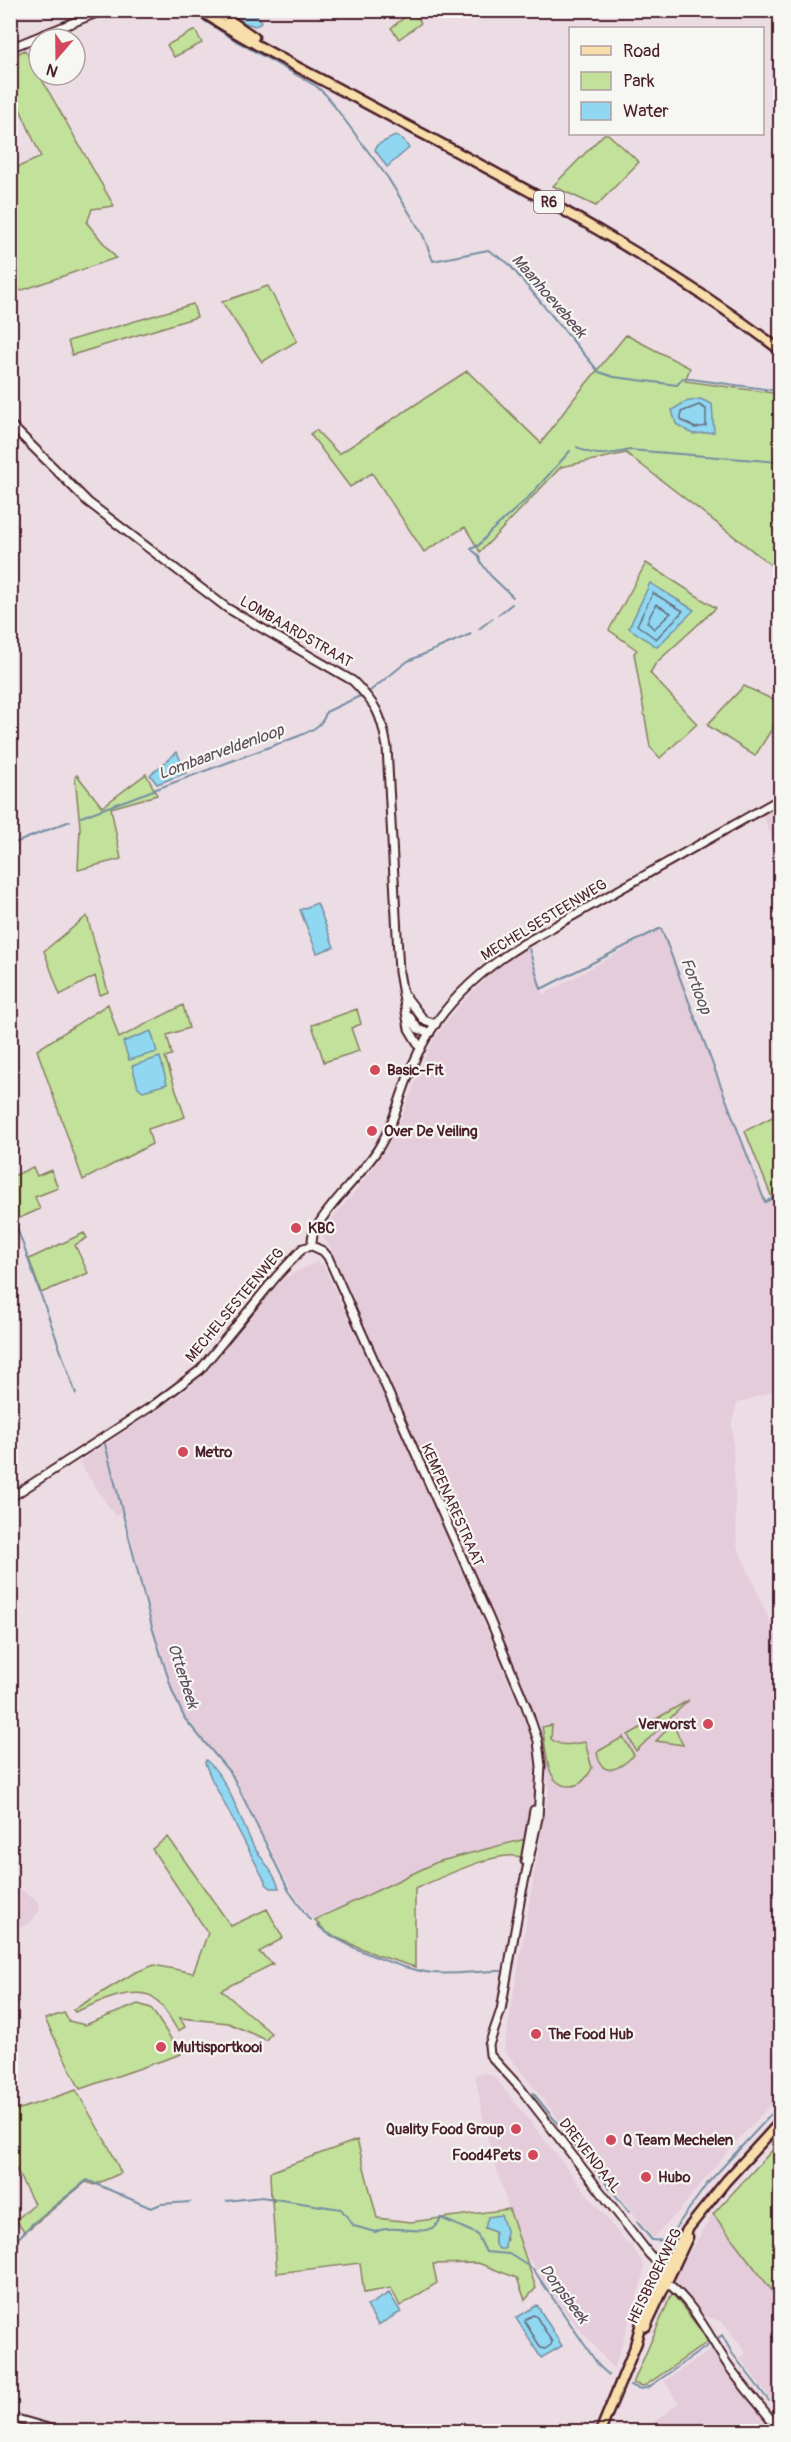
<svg xmlns="http://www.w3.org/2000/svg" width="791" height="2442" viewBox="0 0 791 2442" font-family="Pangolin,sans-serif">
<rect width="100%" height="100%" fill="#ecdde4"/>
<filter id="ink" filterUnits="userSpaceOnUse"><feTurbulence type="fractalNoise" baseFrequency=".0167" numOctaves="2"/><feDisplacementMap in="SourceGraphic" scale="12" xChannelSelector="R" yChannelSelector="G"/><feConvolveMatrix kernelMatrix="1 2 1 2 8 2 1 2 1" color-interpolation-filters="sRGB"/></filter>
<g filter="url(#ink)">
<path fill="#e4ccda" d="M780,797V859L761,810Z
M662,928L765,1201L780,1195V1389L737,1403L732,1422L737,1546L780,1644V2095L732,2146L679,2211L653,2238L504,2050L549,1788L540,1726L330,1247L320,1233L370,1173L387,1147L396,1131L427,1053L436,1036L456,1009L496,968L527,948L543,995Z
M318,1261L324,1267L403,1435L530,1731L535,1765L533,1800L526,1838L437,1862L313,1920L291,1889L232,1775L210,1747L206,1744L185,1719L173,1693L152,1627L125,1512L115,1516L79,1462L188,1389L209,1368L283,1279Z
M11,1882L39,1903L40,1909L31,1923L11,1930Z
M485,2073L494,2076L627,2244L630,2243L644,2266L643,2277L614,2369L565,2312L519,2244L486,2133L475,2074Z
M713,2214L780,2301V2412L740,2358L746,2353L723,2322L704,2316L674,2278Z
M714,2348L724,2365L776,2431L642,2432L678,2403L664,2381Z"/>
<path fill="#c2e19a" stroke="#868062" stroke-width="1.5" fill-rule="evenodd" d="M414,10L421,23L399,39L391,28Z
M195,30L202,43L174,57L167,45Z
M25,50L114,206L92,209L87,223L116,258L11,294V170L41,157L11,88V57Z
M604,134H608L639,162L596,206L553,186Z
M268,286L297,341L262,362L222,302Z
M193,304L197,317L72,355L68,341Z
M626,335L690,368L685,381L780,394V553L771,565L626,453L561,467L480,552L465,527L424,552L372,473L350,487L310,434L316,430L339,454L467,371L541,443L572,401Z
M646,563L716,608L656,663L650,673L697,724L660,758L650,747L634,653L637,650L609,630Z
M744,686L780,703V716L755,756L707,725Z
M146,774L157,795L111,808L121,859L78,870L80,827L75,777L77,775L102,807Z
M87,916L108,992L100,995L95,976L60,995L44,951Z
M108,1004L119,1038L183,1005L189,1028L167,1035L172,1055L165,1057L185,1117L148,1129L152,1144L83,1180L37,1050Z
M357,1009L361,1024L351,1028L359,1051L324,1062L312,1025Z
M780,1113V1195L772,1198L745,1131Z
M33,1167L37,1176L51,1170L58,1188L35,1197L40,1209L15,1220L11,1207V1177Z
M84,1233L87,1238L75,1245L88,1273L41,1293L29,1259Z
M689,1700L636,1751L628,1735Z
M676,1720V1731L683,1745L656,1741Z
M552,1725L551,1739C562,1748 572,1744 585,1742L592,1768C588,1776 582,1786 571,1786C544,1788 547,1746 542,1727Z
M623,1737L634,1755C621,1768 601,1781 597,1752Z
M168,1837L231,1926L267,1909L283,1938L259,1952L273,1964L221,1990L271,2033L266,2040L228,2023L180,2018L185,2027L178,2031C171,2020 164,2005 153,1997C134,1985 95,2004 75,2012L73,2010L134,1973L154,1965L193,1973L208,1933L152,1849Z
M525,1839L522,1858C502,1847 436,1880 415,1889V1967L377,1955L328,1934L315,1920L437,1862Z
M138,2004L151,2008L181,2054L80,2089L45,2019L64,2013L69,2021L85,2025Z
M76,2090L110,2149L121,2173L94,2185L86,2182L25,2232L16,2220L34,2204L11,2160V2112Z
M357,2140L377,2218L411,2222L509,2209L536,2288L525,2300L517,2278L478,2263L433,2264L437,2283L400,2306L391,2288L364,2293L360,2263L277,2273L272,2200L274,2201V2198L271,2197L270,2172ZM501,2215L507,2240L495,2244V2232L485,2228Z
M780,2142V2179L773,2192L780,2209V2301L713,2214Z
M672,2293L709,2341L646,2385L642,2386L633,2383Z"/>
<path fill="#90d8f2" stroke="#748ea2" stroke-width="1.5" d="M228,11H253L261,20L260,24L255,26L245,23Z
M395,136L403,139L409,148L387,167L375,150L377,145Z
M700,399L712,404L714,432L693,434L676,424L672,410L685,402Z
M650,583L694,610L657,647L629,628Z
M177,752L186,773L157,784L150,775Z
M317,903L334,947L317,953L300,910Z
M151,1031L157,1052L129,1060L123,1042Z
M160,1057L167,1084L143,1091L138,1087L132,1066Z
M206,1760C231,1782 239,1819 254,1847C262,1860 275,1873 279,1888H271L267,1885L211,1778L205,1763Z
M501,2215L506,2230L505,2249H499L495,2244V2232L485,2228L488,2217Z
M389,2293L401,2312L378,2325L367,2306Z
M537,2305L562,2346L541,2358L516,2318Z"/>
<g fill="none" stroke-linecap="round" stroke-linejoin="round">
<path stroke="#66697b" stroke-width="1.5" d="M699,405L706,409V426L695,428L681,420V412Z
M653,593L683,611L656,639L637,625Z
M656,604L671,613L654,629L647,622Z
M533,2315L536,2316L552,2342L551,2345L545,2349L541,2348L525,2322L526,2319Z"/>
<path stroke="#748ea2" stroke-width="2" d="M175,10H179
M188,10L236,41L316,86L326,95L388,178L423,235L433,261L488,250L508,263L599,372L614,377L677,385L683,378L780,391
M577,447C593,458 613,454 630,450L780,462
M513,597L490,575L480,561L479,556L471,549L479,545L490,532L527,499L570,451
M498,615L512,604
M479,629L493,618
M370,691L408,661L471,634
M81,817L299,736C312,730 323,726 326,712L360,696
M10,845L70,821
M529,949L541,989L661,928L765,1202L780,1195
M10,1208L76,1394
M105,1444L152,1627L173,1693L185,1719L232,1775L289,1891L310,1920
M317,1925C342,1946 400,1969 432,1973C454,1975 478,1971 501,1971
M533,2093L558,2124
M568,2137L582,2154
M586,2158L629,2212
M227,2201L261,2197L341,2209L354,2226L375,2232C398,2221 430,2243 441,2218L477,2234L486,2252L509,2254L533,2269L599,2366L609,2375
M637,2222L652,2240L666,2241L707,2184L780,2105
M10,2247L32,2224L87,2180L151,2208L161,2204L190,2202
M718,2338L722,2335L732,2353L769,2401
M630,2385L641,2389L649,2387L710,2344
M777,2412L780,2417"/>
<defs>
<path id="minor" d="M10,48L104,10
M10,424L88,502L227,608L353,681C377,706 381,713 387,747L399,972L409,1029L421,1049
M404,994L424,1020L436,1024
M410,1017L418,1029L430,1033
M312,1246L323,1251L328,1257L490,1620L526,1706L538,1741L541,1766L538,1818L521,1896L501,2010L489,2045L490,2055L521,2089L649,2254L666,2271
M312,1246C312,1239 312,1233 316,1228C332,1200 361,1176 378,1149C395,1122 401,1092 413,1064C435,1012 476,973 523,944L780,799
M10,1498L155,1404L200,1370L276,1277L303,1248L312,1246
M525,1861L534,1810
M665,2281C692,2301 708,2334 726,2362C742,2386 763,2408 780,2431
M10,2417L62,2432"/>
<path id="major" d="M199,10C249,43 302,69 354,97C500,176 648,249 780,350
M215,10L254,37
M646,2326L688,2237
M635,2345L641,2323L664,2269L687,2230L726,2181L780,2122
M600,2432L637,2342"/>
</defs>
<use href="#minor" stroke="#4a1f2b" stroke-width="11"/>
<use href="#major" stroke="#4a1f2b" stroke-width="13"/>
<use href="#minor" stroke="#f6f6f2" stroke-width="7"/>
<use href="#major" stroke="#f8deab" stroke-width="8"/>
</g>
</g>
<g fill="#d1495b" stroke="#f6f6f2" stroke-width="2">
<circle cx="375" cy="1070" r="6"/>
<circle cx="372" cy="1131" r="6"/>
<circle cx="296" cy="1228" r="6"/>
<circle cx="183" cy="1452" r="6"/>
<circle cx="708" cy="1724" r="6"/>
<circle cx="536" cy="2034" r="6"/>
<circle cx="161" cy="2047" r="6"/>
<circle cx="516" cy="2129" r="6"/>
<circle cx="611" cy="2140" r="6"/>
<circle cx="533" cy="2155" r="6"/>
<circle cx="646" cy="2177" r="6"/>
</g>
<g text-anchor="middle" dominant-baseline="central" stroke-width="4.5" stroke-linejoin="round" paint-order="stroke">
<rect fill="#f6f6f2" stroke="#7e6067" stroke-width="1.5" x="534" y="191" width="30" height="22" rx="4.5"/>
<g font-size="14" font-weight="bold" fill="#4a1f2b">
<text x="549" y="202">R6</text>
</g>
<g font-size="15" fill="#4a1f2b" stroke="#f6f6f2">
<text transform="translate(296 632) rotate(30)">LOMBAARDSTRAAT</text>
<text transform="translate(544 920) rotate(-31)">MECHELSESTEENWEG</text>
<text transform="translate(235 1305) rotate(-50)">MECHELSESTEENWEG</text>
<text transform="translate(452 1505) rotate(66)">KEMPENARESTRAAT</text>
<text transform="translate(590 2156) rotate(52)">DREVENDAAL</text>
<text transform="translate(655 2276) rotate(-64)">HEISBROEKWEG</text>
</g>
<g font-size="15" font-weight="bold" fill="#4a1f2b" stroke="#f6f6f2" text-anchor="start">
<text x="387" y="1070">Basic-Fit</text>
<text x="384" y="1131">Over De Veiling</text>
<text x="308" y="1228">KBC</text>
<text x="195" y="1452">Metro</text>
<text x="696" y="1724" text-anchor="end">Verworst</text>
<text x="548" y="2034">The Food Hub</text>
<text x="173" y="2047">Multisportkooi</text>
<text x="504" y="2129" text-anchor="end">Quality Food Group</text>
<text x="623" y="2140">Q Team Mechelen</text>
<text x="521" y="2155" text-anchor="end">Food4Pets</text>
<text x="658" y="2177">Hubo</text>
</g>
<g font-size="16" font-style="italic" fill="#5c4d5d" stroke="#f6f6f2">
<text transform="translate(549 296) rotate(49)">Maanhoevebeek</text>
<text transform="translate(221 752) rotate(-20)">Lombaarveldenloop</text>
<text transform="translate(696 986) rotate(69)">Fortloop</text>
<text transform="translate(183 1676) rotate(72)">Otterbeek</text>
<text transform="translate(564 2294) rotate(53)">Dorpsbeek</text>
</g>
</g>
<rect width="791" height="2442" fill="none" stroke="#f6f6f2" stroke-width="36"/>
<rect x="18" y="18" width="755" height="2406" fill="none" stroke="#4a1f2b" stroke-width="2" filter="url(#ink)"/>
<rect x="569" y="27" width="195" height="108" fill="#f6f6f2" stroke="#b1a0a2" stroke-width="1.5"/>
<rect x="581" y="46" width="30" height="9" fill="#f8deab" stroke="#b1a0a2" stroke-width="1.5"/>
<text x="623" y="57" font-size="18" fill="#4a1f2b">Road</text>
<rect x="581" y="72" width="30" height="18" fill="#c2e19a" stroke="#b1a0a2" stroke-width="1.5"/>
<text x="623" y="87" font-size="18" fill="#4a1f2b">Park</text>
<rect x="581" y="102" width="30" height="18" fill="#90d8f2" stroke="#b1a0a2" stroke-width="1.5"/>
<text x="623" y="117" font-size="18" fill="#4a1f2b">Water</text>
<g transform="translate(57 57) rotate(200)"><circle r="28" fill="#f6f6f2" stroke="#b1a0a2" stroke-width="1.5"/>
<path d="M0-4.5L10 22L0 15L-10 22Z" fill="#d1495b"/>
<text y="-9" font-size="16" font-weight="bold" text-anchor="middle" fill="#4a1f2b">N</text>
</g>
</svg>
